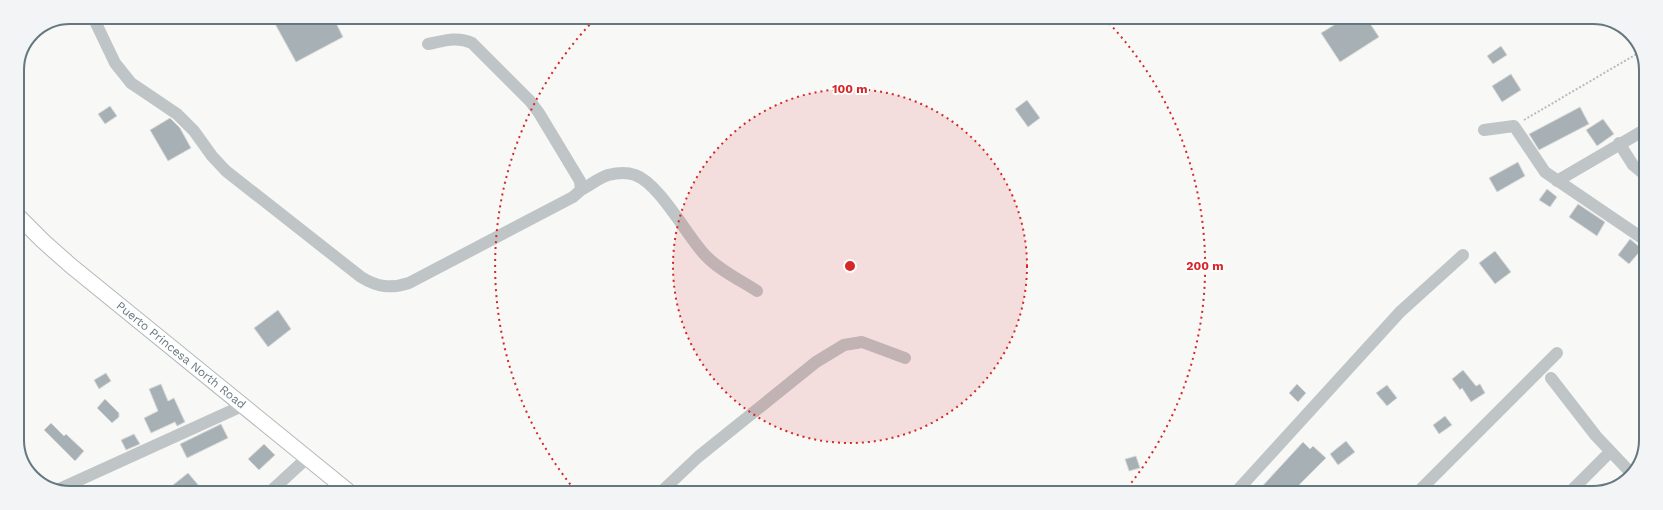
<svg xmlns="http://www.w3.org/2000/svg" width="1663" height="510" viewBox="0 0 1663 510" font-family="'Work Sans',sans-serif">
<rect width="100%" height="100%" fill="#f8f8f6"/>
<path fill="#a7b1b5" stroke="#dadad8" d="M282,17H333L343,37L296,62L274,22Z
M1344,19H1367L1379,37L1340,62L1321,33Z
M1501,46L1507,55L1493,64L1487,56Z
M1511,74L1521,90L1502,102L1492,86Z
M1027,100L1040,118L1028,127L1015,109Z
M110,106L117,116L105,124L98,114Z
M1580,107L1589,124L1539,150L1529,134Z
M170,118L180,128L191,148L168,161L150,130Z
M1603,119L1614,134L1597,146L1586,130Z
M1518,162L1525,176L1497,192L1489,178Z
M1547,189L1557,197L1550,207L1539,200Z
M1578,204L1605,222L1597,236L1569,217Z
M1630,239L1642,249L1629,264L1618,255Z
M1495,251L1511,272L1495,284L1479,263Z
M278,310L291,329L268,347L254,328Z
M1463,370L1476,386L1480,384L1485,393L1471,402L1462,388L1460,390L1452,379Z
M106,373L111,381L99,389L94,380Z
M161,384L168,401L174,398L185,422L177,426L175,422L151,433L144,418L158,411L149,389Z
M1297,384L1306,393L1298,402L1289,393Z
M1387,385L1397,398L1387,406L1376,393Z
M105,399L119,413V417L112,423L97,408Z
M1445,416L1452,425L1439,434L1433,425Z
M51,423L64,436L66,434L84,451L75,461L44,430Z
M221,424L228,438L187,458L180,444Z
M134,434L140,444L126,450L121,440Z
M1346,441L1355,452L1338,465L1330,454Z
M1303,442L1310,449L1313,446L1326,458L1299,485L1307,493H1256Z
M264,444L275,455L259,470L248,459Z
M1136,456L1140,468L1129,471L1125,459Z
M188,473L200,487L194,491H178L173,485Z"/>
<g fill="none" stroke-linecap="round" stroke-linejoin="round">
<defs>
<path id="major" d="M17,215L43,241L70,265L348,491"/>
</defs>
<use href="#major" stroke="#b3b9bc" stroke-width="17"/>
<path stroke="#b8bcbe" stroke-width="2" stroke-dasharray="2 2" stroke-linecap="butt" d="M1524,120L1640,52"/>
<path stroke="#bfc5c7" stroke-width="12" d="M93,17L115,63L131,83L177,114L194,131L212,156L226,171L361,277C377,287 391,289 409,283L573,197L581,190L580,181L539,113L530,101L472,43C457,36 443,41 428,44
M1484,130L1514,126L1545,172L1645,240
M1619,143L1633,165L1645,175
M1557,181L1646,129
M581,190C590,185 599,178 608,175C616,173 627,172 635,175C659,183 687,236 705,255C719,270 740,280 757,291
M1551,378L1596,436L1631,473
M55,491L242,406
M271,491L307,458
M661,492L698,457L816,362L844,345L862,342L905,358
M1235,493L1400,312L1463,255
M1417,493L1557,353
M1569,493L1610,452"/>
<use href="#major" stroke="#fff" stroke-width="15"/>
</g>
<circle cx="850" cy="266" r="177" fill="#d62828" fill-opacity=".12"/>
<g fill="none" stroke="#d62828" stroke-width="2" stroke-dasharray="2 4">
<circle cx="850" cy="266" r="177"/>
<path d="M574 489A355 355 0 0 1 595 19M1105 19A355 355 0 0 1 1124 492"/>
</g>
<g text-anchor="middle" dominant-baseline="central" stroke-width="4" stroke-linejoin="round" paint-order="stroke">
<g font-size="12" fill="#65787f" stroke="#fff">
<text transform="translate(181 355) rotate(39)">Puerto Princesa North Road</text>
</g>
</g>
<path d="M0 0H1663V510H0ZM70 24H1593A46 46 0 0 1 1639 70V440A46 46 0 0 1 1593 486H70A46 46 0 0 1 24 440V70A46 46 0 0 1 70 24Z" fill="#f3f4f5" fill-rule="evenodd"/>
<path fill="none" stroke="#65787f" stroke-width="2" d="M70 24H1593A46 46 0 0 1 1639 70V440A46 46 0 0 1 1593 486H70A46 46 0 0 1 24 440V70A46 46 0 0 1 70 24Z"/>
<circle cx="850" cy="266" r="6" fill="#d62828" stroke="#fff" stroke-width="2"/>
<g font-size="12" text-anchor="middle" font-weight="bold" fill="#d62828" stroke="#fff" stroke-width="4" stroke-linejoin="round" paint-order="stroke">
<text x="850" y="93">100 m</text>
<text x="1205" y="270">200 m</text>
</g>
</svg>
